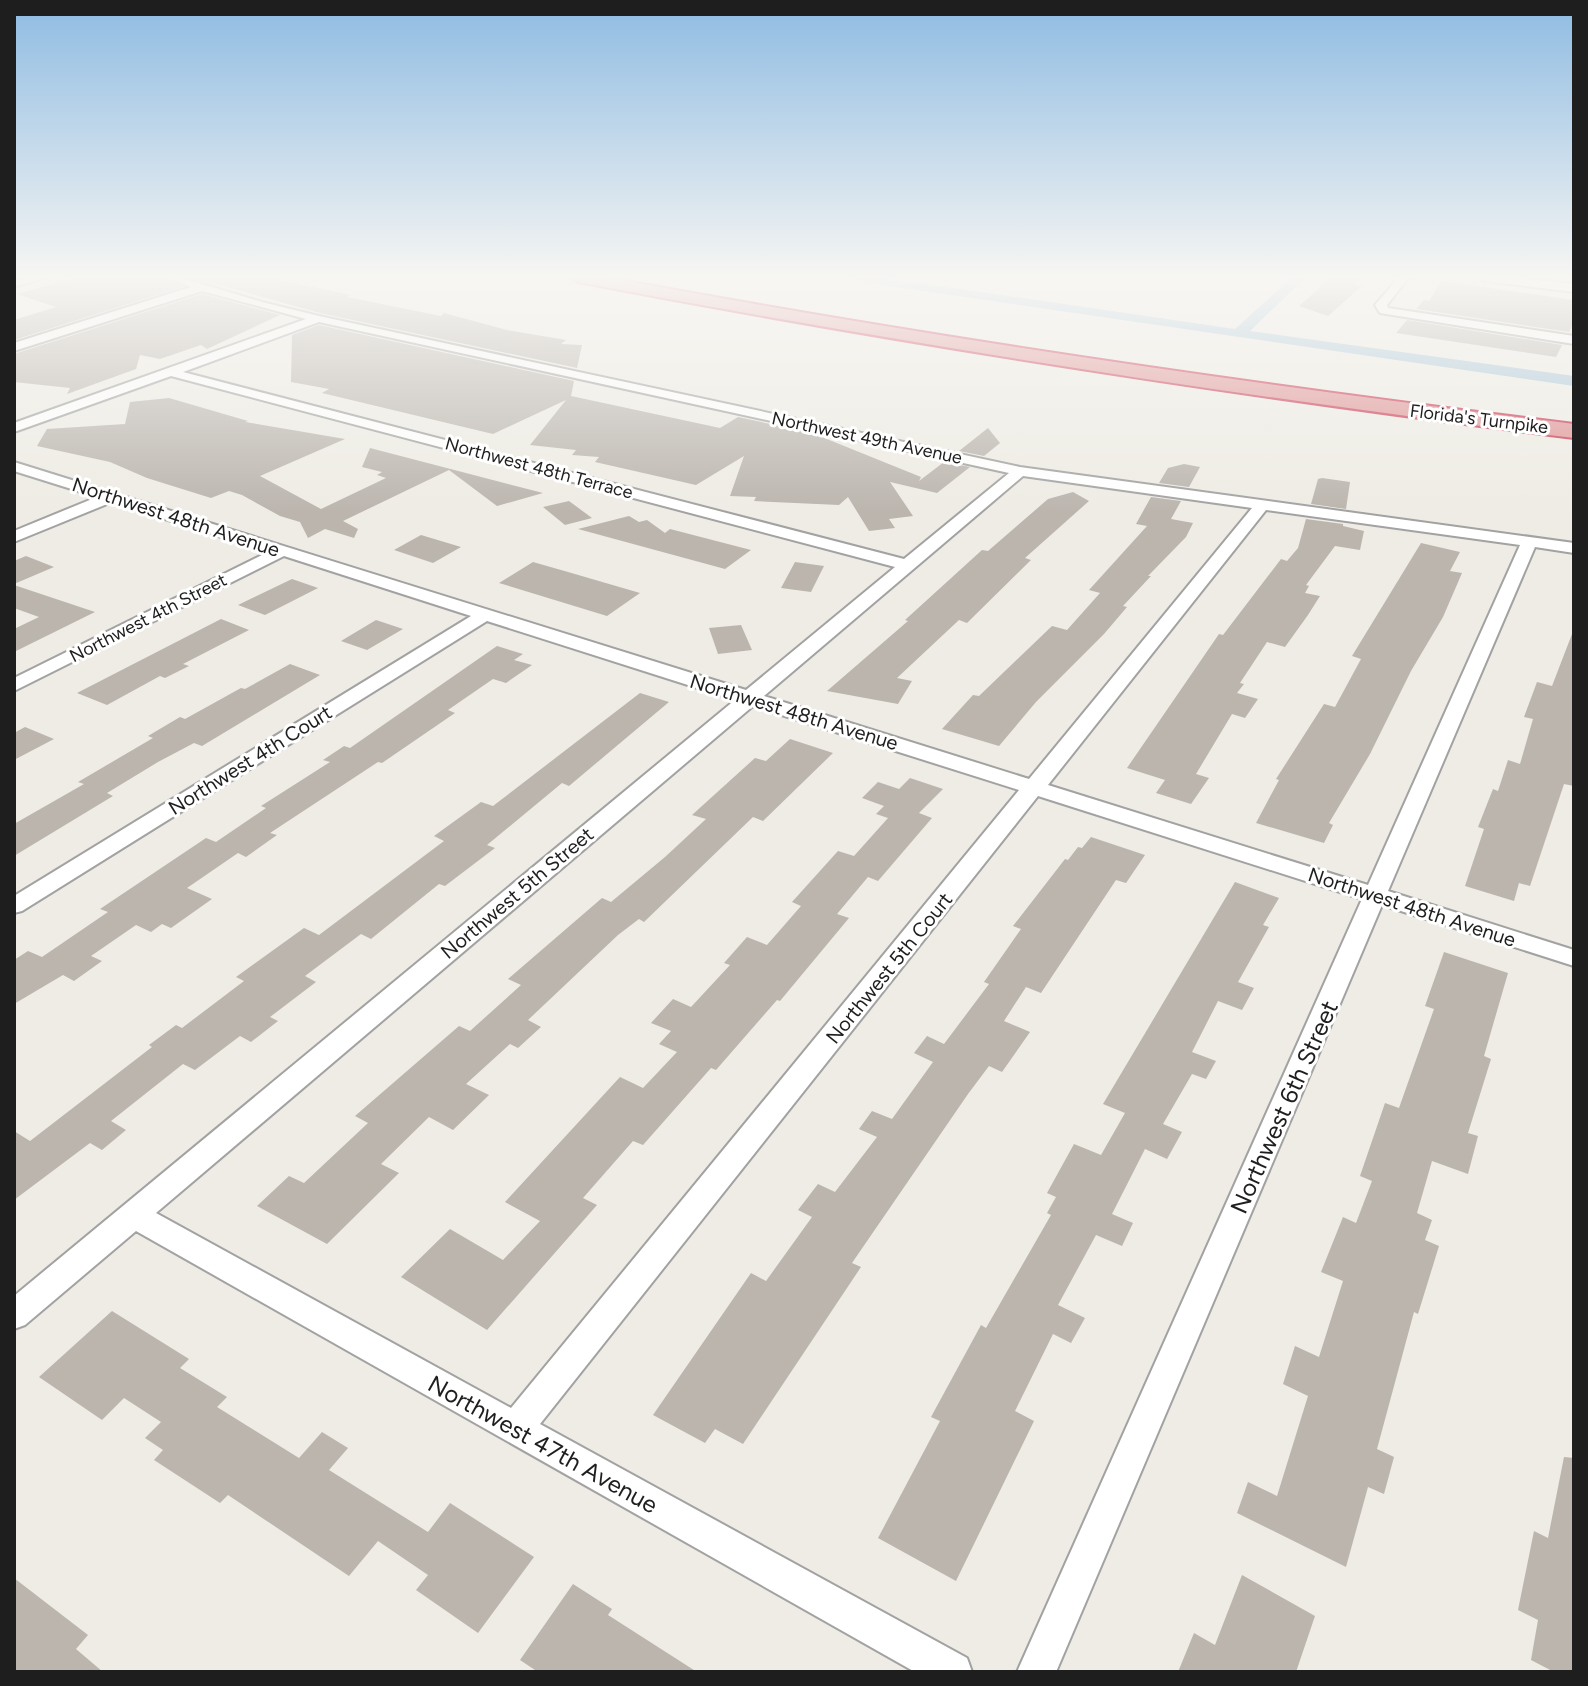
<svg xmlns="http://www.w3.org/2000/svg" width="1588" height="1686" viewBox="0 0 1588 1686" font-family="Figtree,sans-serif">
<rect width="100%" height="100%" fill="#eeece4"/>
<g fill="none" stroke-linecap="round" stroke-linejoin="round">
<path fill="#a8c6d8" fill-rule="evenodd" d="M849,277H878L1235,329L1293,277H1306L1250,331L1574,376V386L856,281Z"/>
</g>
<path fill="#bbb5ae" d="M81,276H162L182,287L14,340V320L56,307L17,294Z
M188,276L276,279L351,295L347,297L441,316L444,313L507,330L566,340L561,344L582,345L577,368L320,313Z
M1333,276H1363L1354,285L1362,286L1328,316L1299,306Z
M1441,281L1574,300V322L1569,332L1416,309L1424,300L1429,301Z
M202,294L280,315L207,349L201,345L160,359L140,355L136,369L67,394L70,388L14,382V354Z
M1407,320L1562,345L1556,357L1396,333Z
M319,325L574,381L571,396L720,428L738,417L812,433L921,477L919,481L944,462L970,467L937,493L890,482L913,516L889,519L895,528L869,531L848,497L839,505L754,501L756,497L730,496L744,456L696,485L595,462L599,457L572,455L576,450L530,445L566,400L493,434L322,393L329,389L291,382L292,335Z
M169,398L248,421L245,422L345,439L260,476L321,509L386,478L377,475L382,472L362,467L370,448L543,493L497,506L449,470L343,521L358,529L354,538L325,529L308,538L300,522L280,516L242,495L229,491L211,498L147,478L110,462L37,446L47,429L125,424L130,402Z
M988,428L1000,443L984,456L959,451Z
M1184,464L1200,467L1189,487L1159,483L1168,468Z
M1322,478L1350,482L1346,509L1311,504L1318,479Z
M1073,492L1089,501L1025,558L1031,560L967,623L959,620L897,678L912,681L898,704L827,691L908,621L905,620L982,550L988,551L1048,499Z
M1151,497L1181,501L1171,519L1193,523L1186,537L1148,576H1151L1123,606L1127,607L1104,634L1036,702L999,746L942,729L973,695L979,696L1052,626L1067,630L1100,593L1089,590L1147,526L1136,524Z
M569,501L592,518L565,525L543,507Z
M629,516L639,522L647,520L665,533L670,529L751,550L725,569L578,529Z
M1306,519L1343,524V526L1364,531L1360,550L1335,546L1306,585L1309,586L1305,593L1320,596L1308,615L1285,647L1267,642L1240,683L1244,684L1237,693L1258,699L1245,718L1232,714L1196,774L1209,778L1191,804L1156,793L1165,780L1127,768L1219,634L1223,635L1281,559L1287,561L1298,548Z
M421,535L461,547L433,563L394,550Z
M1421,543L1460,552L1450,571L1462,573L1443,617L1411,671L1370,754L1329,823L1333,825L1324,843L1256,823L1279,780L1276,779L1324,704L1335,707L1361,659L1352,656Z
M26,556L54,567L14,584V561Z
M533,562L568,572L640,593L607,616L499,583Z
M795,562L824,566L811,592L781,588Z
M292,579L318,588L265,615L238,605Z
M14,585L95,612L14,652V629L39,617L14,608Z
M221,619L249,630L183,664L189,666L165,678L160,676L107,705L77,693Z
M376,620L403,629L367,650L341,641Z
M741,625L752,650L718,654L709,628Z
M1572,634L1574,786L1564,784L1530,886L1519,883L1514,901L1465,886L1484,829L1478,827L1493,789L1498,791L1508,760L1520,764L1533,719L1524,717L1537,682L1552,686Z
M497,646L523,654L514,660L532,665L506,683L493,679L448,710L455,713L382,763L378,762L270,833L277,835L246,857L238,853L187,888L212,899L171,928L162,924L151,932L136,925L91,956L102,961L74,981L63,975L14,1004V960L28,951L42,957L108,912L100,909L206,838L216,842L266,808L261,806L330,762L323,760L344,746L350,748Z
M290,664L320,675L202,746L194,743L158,762L107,793L113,796L14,856V824L84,784L78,782L153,738L148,736L180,717L185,719L241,688L245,689Z
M640,693L669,702L569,786L562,783L487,845L495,848L445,886L439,884L371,939L361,934L305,976L316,982L270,1017L278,1021L251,1042L240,1036L195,1070L183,1064L111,1121L126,1130L102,1150L90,1143L14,1200V1131L30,1141L152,1047L149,1045L176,1025L182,1028L244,981L236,977L304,928L319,935L444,841L434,836L481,802L493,806Z
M25,727L54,739L14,760V733Z
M790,739L833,753L763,821L753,817L644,922L639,919L618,935L528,1020L541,1027L518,1048L510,1044L466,1084L489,1095L453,1130L429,1117L381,1164L399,1173L327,1244L257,1206L289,1176L304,1183L368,1123L355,1116L459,1026L470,1031L521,985L508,979L602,898L611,902L665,857L706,819L692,815L755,758L766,761Z
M910,778L943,789L919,813L932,818L878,881L868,877L837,914L849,918L780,1001L777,1000L716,1070L711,1068L643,1145L633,1141L583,1198L597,1205L487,1330L401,1277L450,1229L503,1260L540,1221L505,1202L620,1077L643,1088L677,1052L659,1044L671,1031L651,1023L673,999L691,1007L730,965L724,963L747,937L767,945L801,906L792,902L838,851L854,856L888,818L876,814L884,806L862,798L878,782L899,789Z
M1091,837L1145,855L1126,883L1116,880L1041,993L1026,987L1004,1021L1030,1032L1002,1072L989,1066L968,1094L852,1263L861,1267L743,1444L715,1429L705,1443L653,1415L751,1273L766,1281L812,1217L798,1210L818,1184L835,1192L877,1137L859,1129L872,1111L892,1119L933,1062L914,1053L927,1036L944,1044L989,984L984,982L1021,929L1013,926L1065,859L1068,860L1078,847L1082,848Z
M1235,882L1279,898L1263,925L1269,927L1238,982L1254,988L1242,1010L1218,1001L1192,1052L1216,1061L1206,1079L1192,1074L1163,1124L1182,1132L1167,1159L1145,1149L1112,1214L1133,1223L1122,1246L1096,1235L1058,1305L1085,1318L1071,1343L1053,1334L1015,1411L1034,1421L956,1581L878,1538L940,1421L931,1417L981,1325L986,1328L1051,1215L1047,1213L1056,1197L1047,1193L1074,1144L1101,1155L1125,1113L1103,1104Z
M1444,952L1508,973L1484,1056L1491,1059L1468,1133L1478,1136L1468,1174L1432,1161L1417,1213L1432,1220L1425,1240L1439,1246L1418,1314L1414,1312L1377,1449L1394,1457L1384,1494L1368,1487L1346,1567L1237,1513L1248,1482L1277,1496L1308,1396L1283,1384L1295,1346L1319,1357L1343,1281L1321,1272L1343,1217L1356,1223L1372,1181L1360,1176L1385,1103L1399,1108L1434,1009L1425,1006Z
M112,1311L189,1359L180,1368L227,1397L217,1407L299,1458L322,1432L348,1448L329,1470L428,1532L450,1503L534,1557L478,1633L416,1590L428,1575L378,1541L349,1576L228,1495L220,1503L154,1460L163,1450L145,1438L161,1422L124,1398L102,1420L39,1377Z
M1564,1457L1574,1458V1672H1554L1531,1660L1538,1620L1518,1610L1534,1531L1548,1538Z
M1242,1575L1315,1616L1296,1672H1178L1194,1633L1215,1645Z
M14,1578L88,1635L76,1649L103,1672H14Z
M573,1584L612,1609L608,1615L697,1672H538L520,1660Z"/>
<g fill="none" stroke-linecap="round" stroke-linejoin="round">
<defs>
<path id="minor" d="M31,277H47L14,287V281Z
M165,277H179L262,302L319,316L1020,467L1574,543V553L1535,547L1388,891L1574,950V966L1382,905L1056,1672H1017L1362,899L1038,796L540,1424L967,1658L972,1672H915L136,1231L25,1325L14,1329V1296L735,700L487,621L22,911L14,913V896L471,616L284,556L14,691V678L268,552L112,502L14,542V531L97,497L14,471V462L746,690L895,567L171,376L14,432V423L306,319L202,291L14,351V343L191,287ZM319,322L1009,473L904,559L183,372ZM1023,476L1252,508L1029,779L764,696ZM1266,510L1520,545L1368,885L1048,785ZM753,706L1019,790L511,1408L156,1213Z
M1399,277H1409L1387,305L1388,308L1574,336V344L1380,313L1375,305Z"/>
<path id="tertiary" d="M1479,277H1511L1574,284V292L1485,281Z"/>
<path id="motorway" d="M569,277H605C926,337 1249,384 1574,424V438C1240,396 908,345 578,282Z"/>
</defs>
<use href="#minor" stroke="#a2a2a2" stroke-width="4"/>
<use href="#tertiary" stroke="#a2a2a2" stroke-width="4"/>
<use href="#motorway" stroke="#cb324f" stroke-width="4"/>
<use href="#minor" fill="#fff" fill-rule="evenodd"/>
<use href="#tertiary" fill="#fff" fill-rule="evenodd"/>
<use href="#motorway" fill="#df9294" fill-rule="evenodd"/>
</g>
<linearGradient id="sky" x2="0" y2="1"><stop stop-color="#8ebbe2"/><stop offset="0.54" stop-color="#f7f6f3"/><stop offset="1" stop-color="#f7f6f3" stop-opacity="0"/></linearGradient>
<rect width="1588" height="513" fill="url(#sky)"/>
<g text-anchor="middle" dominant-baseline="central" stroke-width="6" stroke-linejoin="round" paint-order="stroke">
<g font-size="18" fill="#1e1e1e" stroke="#fff">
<text transform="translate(1479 419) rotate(7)">Florida's Turnpike</text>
<text transform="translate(867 438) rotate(12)">Northwest 49th Avenue</text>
<text transform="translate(539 468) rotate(15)">Northwest 48th Terrace</text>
<text transform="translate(148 618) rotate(-27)">Northwest 4th Street</text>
</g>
<g font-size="20" fill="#1e1e1e" stroke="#fff">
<text transform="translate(176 517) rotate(18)">Northwest 48th Avenue</text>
<text transform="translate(794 712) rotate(17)">Northwest 48th Avenue</text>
<text transform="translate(250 760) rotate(-32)">Northwest 4th Court</text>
<text transform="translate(517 893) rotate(-40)">Northwest 5th Street</text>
<text transform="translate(1412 907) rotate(18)">Northwest 48th Avenue</text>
<text transform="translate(889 968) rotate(-51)">Northwest 5th Court</text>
</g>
<g font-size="24" fill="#1e1e1e" stroke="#fff">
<text transform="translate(1284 1107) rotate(-66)">Northwest 6th Street</text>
<text transform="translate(543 1444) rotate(29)">Northwest 47th Avenue</text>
</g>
</g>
<rect width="1588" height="1686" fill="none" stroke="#1e1e1e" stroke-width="32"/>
</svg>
